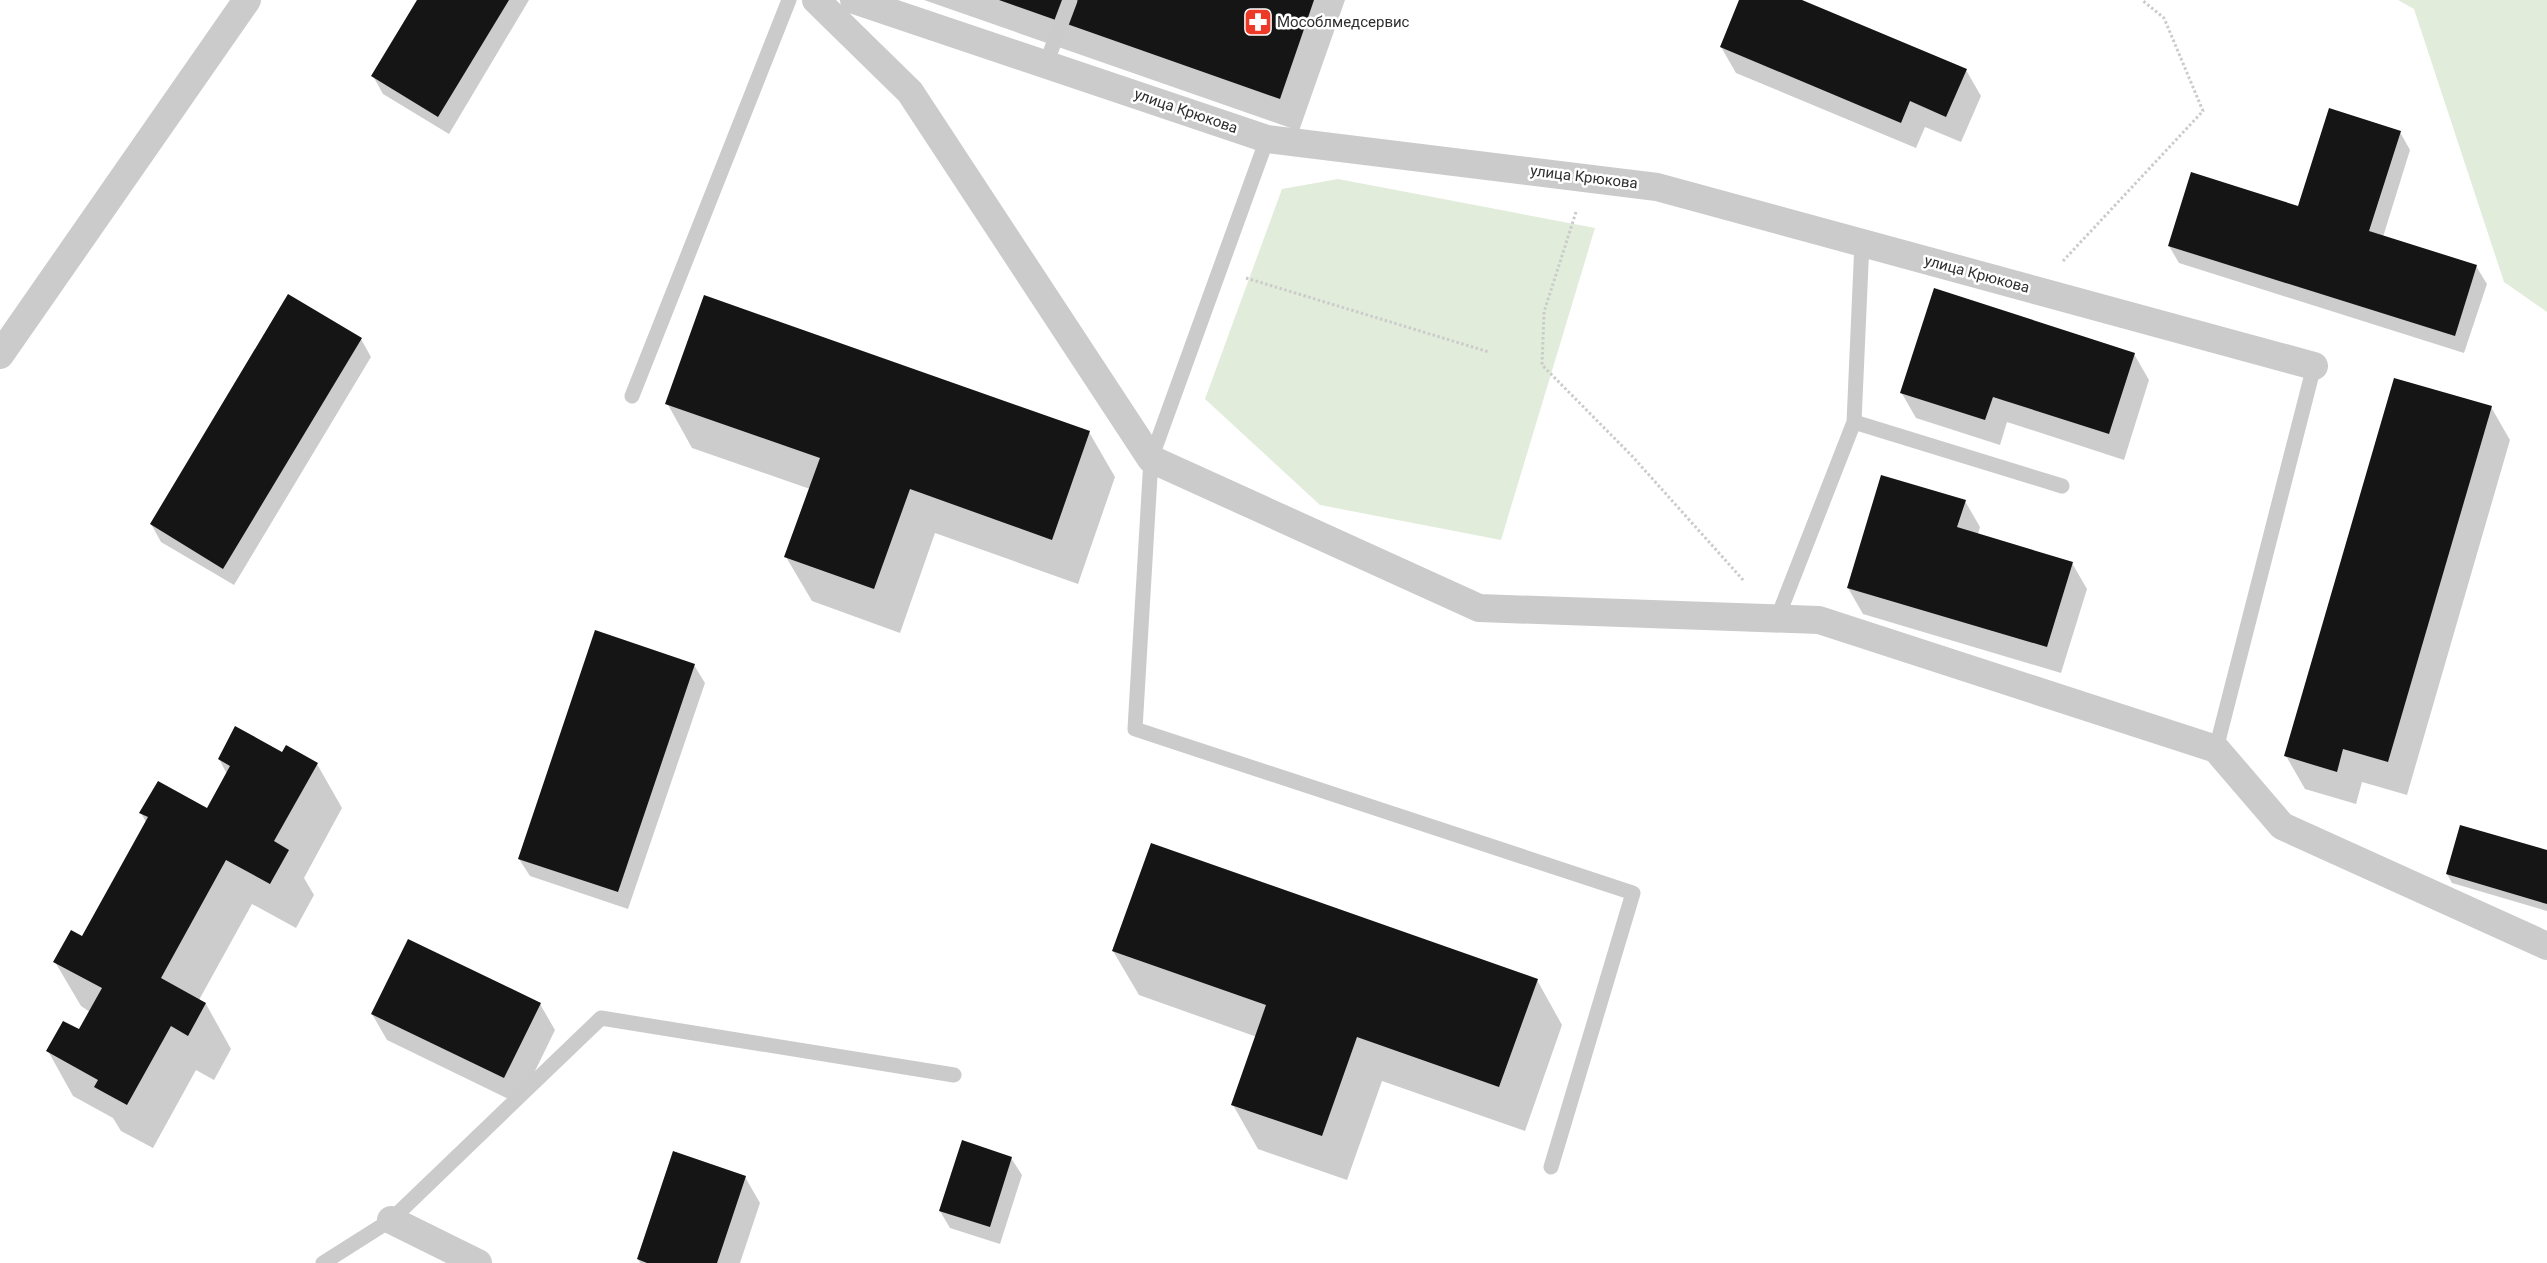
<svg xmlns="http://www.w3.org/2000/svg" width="2547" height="1263" viewBox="0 0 2547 1263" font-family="Roboto,sans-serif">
<rect width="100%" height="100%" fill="#fff"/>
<path fill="#e2ecdb" d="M2398,0H2547V312L2504,282L2414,9Z
M1338,179L1595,228L1501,540L1320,505L1205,399L1282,189Z"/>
<path fill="#0003" d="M419,0H529L449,134L383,94L373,76Z
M924,0H1345L1299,131Z
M1741,0H1799L1966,70L1981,96L1961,142L1925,127L1916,148L1736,73L1721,47Z
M2400,132L2410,150L2383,237L2476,266L2487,284L2464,353L2179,263L2169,246L2299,208Z
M361,339L371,357L234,585L161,542L151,524Z
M2134,354L2149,380L2124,460L2007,422L2000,445L1916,418L1901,392Z
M667,403L1089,432L1115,477L1078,584L935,533L900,633L812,601L786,557L810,489L692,448Z
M2491,407L2510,440L2407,795L2362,782L2356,804L2305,789L2286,756Z
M1965,501L1980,527L1978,534L2072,563L2087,589L2061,673L1863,614L1848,588Z
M694,665L705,683L628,909L530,876L519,859Z
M283,754L317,764L342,808L304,878L314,895L296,928L252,904L199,1000L206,1004L231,1049L214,1080L196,1070L153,1148L121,1131L113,1118L73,1096L48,1051L80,1031L90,1012L81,1006L55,962L83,937L146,822L141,813L208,809L227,774L219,759Z
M2547,851V911L2452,883L2447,874Z
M1113,951L1537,980L1562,1025L1525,1131L1382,1081L1347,1180L1258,1149L1233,1105L1257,1037L1139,995Z
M540,1004L555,1030L519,1104L387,1040L372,1014Z
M1011,1158L1022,1175L1000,1244L950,1228L940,1211Z
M745,1177L760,1203L740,1263H640L638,1259Z"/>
<path fill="#151515" d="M417,0H509L438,117L371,76Z
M999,0H1314L1280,99Z
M1739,0H1802L1967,69L1946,117L1910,101L1901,123L1720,47Z
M2329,108L2401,131L2369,231L2477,265L2455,336L2168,246L2191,172L2298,206Z
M1934,288L2135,353L2109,434L1993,397L1985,420L1900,393Z
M288,294L362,338L223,569L150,524Z
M704,295L1090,431L1052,540L910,489L874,589L784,557L820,458L665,404Z
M2394,378L2492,406L2388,762L2343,749L2337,772L2284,756Z
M1881,475L1966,500L1957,527L2073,562L2047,647L1847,588Z
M595,630L695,664L618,892L518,859Z
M235,726L282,752L286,745L318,763L274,841L289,850L270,884L226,860L161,978L206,1003L188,1036L171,1026L127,1105L94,1087L98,1080L46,1051L63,1021L79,1029L102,988L53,962L71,930L82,936L148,817L139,813L158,781L207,808L230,766L218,759Z
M2460,825L2547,850V904L2446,874Z
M1151,843L1538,979L1499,1087L1357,1037L1322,1136L1231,1105L1266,1005L1112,951Z
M408,939L541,1003L504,1078L371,1014Z
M962,1140L1012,1157L990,1227L939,1211Z
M673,1151L746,1176L717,1263H647L637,1259Z"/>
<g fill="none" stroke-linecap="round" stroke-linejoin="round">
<path stroke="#cbcbcb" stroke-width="3" stroke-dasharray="2.5 2.5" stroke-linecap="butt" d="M1576,212L1544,312L1542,365L1632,456L1744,581
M2063,261L2203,111L2164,18L2142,0
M1246,278L1489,352"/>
<path stroke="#cbcbcb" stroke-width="15" d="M1046,64L1070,0
M1267,139L1151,459L1135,729L1633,893L1551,1167
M632,396L789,0
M1854,422L1862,242
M1777,619L1854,422L2062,486
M2216,749L2314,366
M323,1263L391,1220L601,1018L954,1075"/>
<path stroke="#cbcbcb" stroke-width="28" d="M816,0L910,92L1151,459L1479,608L1819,620L2216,749L2282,826L2547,946
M854,0L1267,139L1657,187L2314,366
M0,355L247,0
M391,1220L478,1263"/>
</g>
<defs>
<symbol id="pharmacy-square" viewBox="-11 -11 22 22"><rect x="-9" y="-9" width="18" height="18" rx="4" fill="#ed3a28" stroke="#fff"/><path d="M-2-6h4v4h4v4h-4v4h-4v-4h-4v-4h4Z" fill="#fff"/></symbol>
</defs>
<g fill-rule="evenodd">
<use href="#pharmacy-square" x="1242" y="6" width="32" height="32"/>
</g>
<g text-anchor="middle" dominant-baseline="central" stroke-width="5" stroke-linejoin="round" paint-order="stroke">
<g font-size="15" fill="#2e2e2e" stroke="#fff" text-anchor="start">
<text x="1277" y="22">Мособлмедсервис</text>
</g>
<g font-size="15" fill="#2e2e2e" stroke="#fff">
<text transform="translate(1186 111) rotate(19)">улица Крюкова</text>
<text transform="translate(1584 177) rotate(7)">улица Крюкова</text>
<text transform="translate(1977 274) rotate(15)">улица Крюкова</text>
</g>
</g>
</svg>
